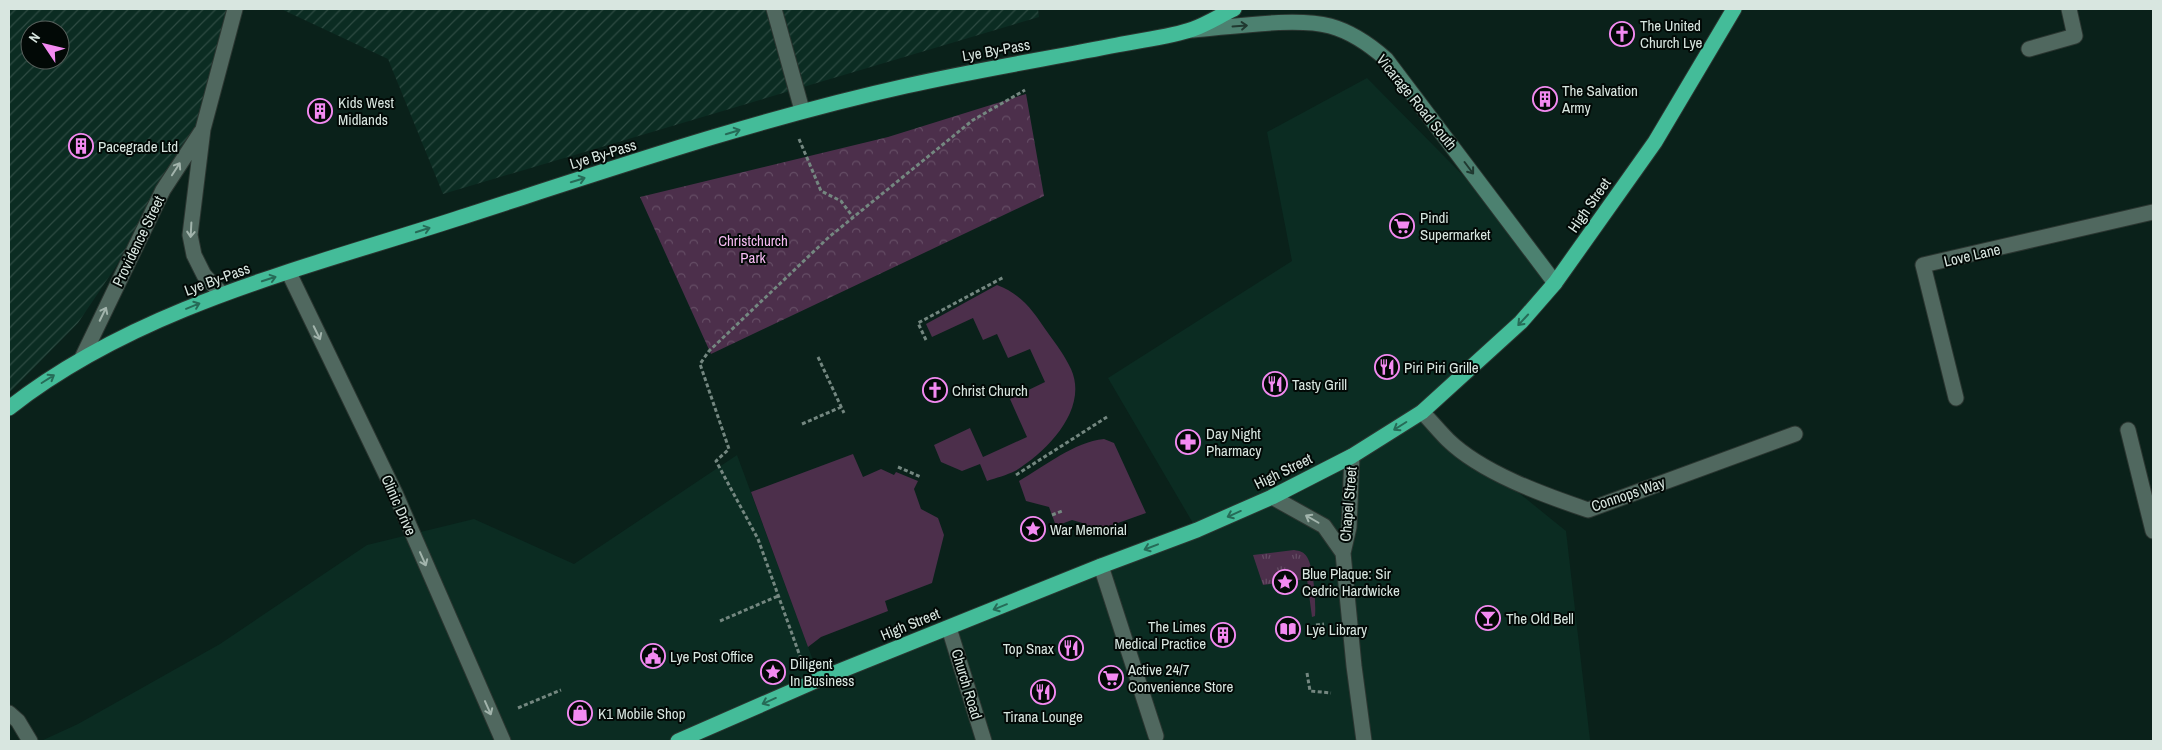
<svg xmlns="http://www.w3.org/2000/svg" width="2162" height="750" viewBox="0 0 2162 750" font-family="'Archivo Narrow',sans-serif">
<defs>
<pattern id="industrial-furrows" width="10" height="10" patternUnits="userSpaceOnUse" patternTransform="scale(1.25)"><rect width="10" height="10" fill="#0b2c22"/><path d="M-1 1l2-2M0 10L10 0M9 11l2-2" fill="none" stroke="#2e4b42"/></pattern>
<pattern id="grass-tufts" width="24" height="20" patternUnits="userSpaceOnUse" patternTransform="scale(1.25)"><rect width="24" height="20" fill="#4c2f4b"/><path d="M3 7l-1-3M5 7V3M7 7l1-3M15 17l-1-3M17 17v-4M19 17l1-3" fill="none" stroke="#654d65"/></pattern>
<pattern id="park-crowns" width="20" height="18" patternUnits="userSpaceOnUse" patternTransform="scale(1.25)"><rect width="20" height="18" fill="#4c2f4b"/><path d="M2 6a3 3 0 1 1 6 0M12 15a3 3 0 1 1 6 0" fill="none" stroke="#654d65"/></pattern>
</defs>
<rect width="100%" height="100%" fill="#0a211a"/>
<path fill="#0b2c22" d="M1367,78L1509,222L1555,283L1423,412L1488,468L1566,531L1590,740L41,741L78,724L220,644L367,545L474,519L574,564L737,455L820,679L1197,530L1108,378L1292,261L1267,132Z"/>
<path fill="url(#industrial-furrows)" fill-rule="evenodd" d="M9,9H235L192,153L78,323L9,393ZM30,30H60V60H30Z
M281,9H1038L1039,17L443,194L388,59Z"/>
<path fill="url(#grass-tufts)" d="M1294,550C1300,551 1304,552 1307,557C1314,568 1316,603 1315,616L1312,617L1307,579L1263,585L1253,555Z"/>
<path fill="url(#park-crowns)" d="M1026,94L1044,196L711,354L640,197L888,137Z"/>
<path fill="#4c2f4b" d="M997,285C1023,295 1033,311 1048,333C1056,344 1065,356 1071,369C1089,409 1047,452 1015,471C1007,475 996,478 987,481L980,464L962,471L941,462L934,445L970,428L983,457L1027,437L1010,399L1045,382L1030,349L1008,358L997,334L983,340L973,318L932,337L926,324Z
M1104,439L1114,443L1146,513L1090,533L1086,524L1072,520L1056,526L1049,507L1026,501L1019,481C1045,466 1074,442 1104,439Z
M853,454L863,477L881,469L894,475L896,472L918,481L914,489L921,509L938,518L944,535L932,583L885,601L888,611L821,637L808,647L751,492Z"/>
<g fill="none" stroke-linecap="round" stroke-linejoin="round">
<defs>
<path id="lane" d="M774,9L802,110
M2029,49L2075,36L2069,9
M1101,566L1156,736"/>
<path id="street" d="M289,273L395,493L503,741
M222,294L204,275L194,255L190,235L203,129L235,9
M82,358L163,190L201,132
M1956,398L1923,265L2153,212
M1422,412C1431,421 1439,431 1448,440C1482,473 1544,495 1588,510L1795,434
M2128,430L2153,531
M1352,456L1349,527L1343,553L1354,666L1364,741
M1272,497L1324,526L1343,553
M949,628L984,741
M9,713L18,721L30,741"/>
<path id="secondary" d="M1193,30C1231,27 1295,17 1330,26C1352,32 1369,44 1386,59L1555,283"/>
<path id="highway" d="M9,408C138,307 302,269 456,219C605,171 753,120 906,86C976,70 1046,59 1117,45C1140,40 1171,37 1193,29C1207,24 1221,15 1234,9
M678,741L820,679L1101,566L1197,530L1272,497L1352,456L1422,412L1521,322L1555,283L1655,142L1734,9"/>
</defs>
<use href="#lane" stroke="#2b3631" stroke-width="17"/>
<use href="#street" stroke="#2b3631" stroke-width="17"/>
<use href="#secondary" stroke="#2b3631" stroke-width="17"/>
<use href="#highway" stroke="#2b3631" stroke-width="17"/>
<path stroke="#748780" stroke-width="3" stroke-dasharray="4 2.5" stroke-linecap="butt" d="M799,139L821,191L841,201L853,217
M926,340L918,323L1004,277
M818,357L844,413
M802,424L841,407
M898,467L921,477
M1016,475L1107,417
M1052,515L1062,511
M720,621L778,596
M1316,625L1324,624
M801,659L758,539L716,461L729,449L700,364L709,351L829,237L973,120L1025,90
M1307,673L1310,691L1331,693
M518,708L561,690"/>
<use href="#lane" stroke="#50685f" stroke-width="15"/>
<use href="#street" stroke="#50685f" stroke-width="15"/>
<use href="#secondary" stroke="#4c8170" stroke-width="15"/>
<use href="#highway" stroke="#44bc99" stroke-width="15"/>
</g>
<defs><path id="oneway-shaft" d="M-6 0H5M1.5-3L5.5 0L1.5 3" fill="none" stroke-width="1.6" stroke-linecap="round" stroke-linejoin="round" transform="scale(1.25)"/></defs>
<g stroke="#203930">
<use href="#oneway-shaft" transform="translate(1240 26) rotate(-4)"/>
<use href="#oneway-shaft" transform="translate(1469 168) rotate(53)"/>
</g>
<g stroke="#266b57">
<use href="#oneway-shaft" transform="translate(733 132) rotate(-17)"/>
<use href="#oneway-shaft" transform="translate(578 180) rotate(-17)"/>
<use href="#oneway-shaft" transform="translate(423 230) rotate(-18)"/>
<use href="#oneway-shaft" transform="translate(269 279) rotate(-18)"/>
<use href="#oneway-shaft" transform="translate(193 306) rotate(-22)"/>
<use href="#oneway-shaft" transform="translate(1523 320) rotate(133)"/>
<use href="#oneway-shaft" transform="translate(48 379) rotate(-32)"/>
<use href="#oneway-shaft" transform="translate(1400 426) rotate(148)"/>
<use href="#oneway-shaft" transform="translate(1234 514) rotate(156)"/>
<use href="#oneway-shaft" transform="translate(1151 547) rotate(159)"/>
<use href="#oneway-shaft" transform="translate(1000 607) rotate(158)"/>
<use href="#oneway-shaft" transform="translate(769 701) rotate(156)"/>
</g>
<g stroke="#a2b4ac">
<use href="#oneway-shaft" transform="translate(176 169) rotate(-57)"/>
<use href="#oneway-shaft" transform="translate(191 230) rotate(93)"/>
<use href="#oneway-shaft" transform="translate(103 314) rotate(-64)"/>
<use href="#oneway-shaft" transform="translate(317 333) rotate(64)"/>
<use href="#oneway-shaft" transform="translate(1312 519) rotate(-150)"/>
<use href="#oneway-shaft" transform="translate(423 559) rotate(66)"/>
<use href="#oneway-shaft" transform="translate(488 708) rotate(66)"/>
</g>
<defs>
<symbol id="church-ring" viewBox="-11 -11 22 22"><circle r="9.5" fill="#020906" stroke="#f38af1" stroke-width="1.5"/><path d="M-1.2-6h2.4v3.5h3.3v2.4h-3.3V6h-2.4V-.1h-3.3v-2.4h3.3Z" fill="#f38af1"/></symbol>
<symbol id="building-ring" viewBox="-11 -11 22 22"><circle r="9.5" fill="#020906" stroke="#f38af1" stroke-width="1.5"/><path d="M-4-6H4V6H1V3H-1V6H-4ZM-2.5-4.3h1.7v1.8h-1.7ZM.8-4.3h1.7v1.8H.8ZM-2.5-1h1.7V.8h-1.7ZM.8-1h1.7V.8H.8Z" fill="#f38af1"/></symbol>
<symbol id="supermarket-ring" viewBox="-11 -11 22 22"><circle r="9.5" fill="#020906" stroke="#f38af1" stroke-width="1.5"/><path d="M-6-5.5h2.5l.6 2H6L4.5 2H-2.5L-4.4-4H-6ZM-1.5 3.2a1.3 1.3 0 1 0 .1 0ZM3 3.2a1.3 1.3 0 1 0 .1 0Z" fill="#f38af1"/></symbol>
<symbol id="restaurant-ring" viewBox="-11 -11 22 22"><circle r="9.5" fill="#020906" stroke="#f38af1" stroke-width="1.5"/><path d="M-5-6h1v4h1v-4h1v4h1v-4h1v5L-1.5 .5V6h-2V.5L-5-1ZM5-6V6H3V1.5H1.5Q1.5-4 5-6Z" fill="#f38af1"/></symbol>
<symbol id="pharmacy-ring" viewBox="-11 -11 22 22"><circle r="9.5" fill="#020906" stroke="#f38af1" stroke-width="1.5"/><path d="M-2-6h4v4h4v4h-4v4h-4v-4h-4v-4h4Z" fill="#f38af1"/></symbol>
<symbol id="sight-ring" viewBox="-11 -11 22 22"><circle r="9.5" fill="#020906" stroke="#f38af1" stroke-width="1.5"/><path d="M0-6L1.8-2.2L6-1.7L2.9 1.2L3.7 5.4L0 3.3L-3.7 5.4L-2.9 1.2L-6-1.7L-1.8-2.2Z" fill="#f38af1"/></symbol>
<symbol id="bar-ring" viewBox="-11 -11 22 22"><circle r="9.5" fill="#020906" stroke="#f38af1" stroke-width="1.5"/><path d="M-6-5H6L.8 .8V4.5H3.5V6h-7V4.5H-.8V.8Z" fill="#f38af1"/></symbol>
<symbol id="library-ring" viewBox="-11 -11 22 22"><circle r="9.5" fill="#020906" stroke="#f38af1" stroke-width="1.5"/><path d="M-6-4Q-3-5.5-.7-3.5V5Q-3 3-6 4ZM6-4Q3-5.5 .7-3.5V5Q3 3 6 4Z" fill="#f38af1"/></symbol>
<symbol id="civic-ring" viewBox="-11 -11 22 22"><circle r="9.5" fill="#020906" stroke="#f38af1" stroke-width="1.5"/><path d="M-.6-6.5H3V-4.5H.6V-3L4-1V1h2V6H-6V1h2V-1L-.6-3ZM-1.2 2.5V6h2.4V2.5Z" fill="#f38af1"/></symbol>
<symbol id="shop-ring" viewBox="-11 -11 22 22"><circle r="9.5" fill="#020906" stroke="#f38af1" stroke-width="1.5"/><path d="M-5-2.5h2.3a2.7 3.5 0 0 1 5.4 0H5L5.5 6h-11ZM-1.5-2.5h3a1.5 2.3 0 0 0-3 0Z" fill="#f38af1"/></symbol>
</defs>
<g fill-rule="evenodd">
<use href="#church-ring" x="1608" y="20" width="28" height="28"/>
<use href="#building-ring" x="1531" y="85" width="28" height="28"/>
<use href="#building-ring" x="306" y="97" width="28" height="28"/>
<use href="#building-ring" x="67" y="132" width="28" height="28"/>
<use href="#supermarket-ring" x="1388" y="212" width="28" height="28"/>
<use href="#restaurant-ring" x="1373" y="353" width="28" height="28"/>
<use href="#restaurant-ring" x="1261" y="370" width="28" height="28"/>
<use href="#church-ring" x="921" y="376" width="28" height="28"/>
<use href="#pharmacy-ring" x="1174" y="428" width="28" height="28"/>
<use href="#sight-ring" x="1019" y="515" width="28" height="28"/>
<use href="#sight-ring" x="1271" y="568" width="28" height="28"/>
<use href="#bar-ring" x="1474" y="604" width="28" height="28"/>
<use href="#library-ring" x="1274" y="615" width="28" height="28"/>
<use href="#building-ring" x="1209" y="621" width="28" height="28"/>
<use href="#restaurant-ring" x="1057" y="634" width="28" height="28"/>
<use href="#civic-ring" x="639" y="642" width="28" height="28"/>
<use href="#sight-ring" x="759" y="658" width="28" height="28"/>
<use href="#supermarket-ring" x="1097" y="664" width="28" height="28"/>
<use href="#restaurant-ring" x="1029" y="678" width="28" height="28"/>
<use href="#shop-ring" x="566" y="699" width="28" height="28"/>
</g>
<g text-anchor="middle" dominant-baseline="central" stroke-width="4" stroke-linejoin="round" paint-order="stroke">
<g font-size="15" fill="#d8e6e0" stroke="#020906" text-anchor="start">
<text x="1640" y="25">The United<tspan x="1640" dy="17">Church Lye</tspan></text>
<text x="1562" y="90">The Salvation<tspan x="1562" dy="17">Army</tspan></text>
<text x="338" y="102">Kids West<tspan x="338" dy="17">Midlands</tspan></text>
<text x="98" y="146">Pacegrade Ltd</text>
<text x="1420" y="217">Pindi<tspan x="1420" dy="17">Supermarket</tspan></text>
<text x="1404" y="367">Piri Piri Grille</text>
<text x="1292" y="384">Tasty Grill</text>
<text x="952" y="390">Christ Church</text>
<text x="1206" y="433">Day Night<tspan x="1206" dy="17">Pharmacy</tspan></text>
<text x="1050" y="529">War Memorial</text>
<text x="1302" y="573">Blue Plaque: Sir<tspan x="1302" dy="17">Cedric Hardwicke</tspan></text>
<text x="1506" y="618">The Old Bell</text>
<text x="1206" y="626" text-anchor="end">The Limes<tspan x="1206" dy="17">Medical Practice</tspan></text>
<text x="1306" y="629">Lye Library</text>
<text x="1054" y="648" text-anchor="end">Top Snax</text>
<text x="670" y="656">Lye Post Office</text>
<text x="790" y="663">Diligent<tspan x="790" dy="17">In Business</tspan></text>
<text x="1128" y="669">Active 24/7<tspan x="1128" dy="17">Convenience Store</tspan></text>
<text x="598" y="713">K1 Mobile Shop</text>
<text x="1043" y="716" text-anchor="middle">Tirana Lounge</text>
</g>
<g font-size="15" fill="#d8e6e0" stroke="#020906">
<text transform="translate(996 50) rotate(-10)">Lye By-Pass</text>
<text transform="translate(1417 102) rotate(51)">Vicarage Road South</text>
<text transform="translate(603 154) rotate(-17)">Lye By-Pass</text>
<text transform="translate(1589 205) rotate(-55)">High Street</text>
<text transform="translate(138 241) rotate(-64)">Providence Street</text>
<text transform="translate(1972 255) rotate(-13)">Love Lane</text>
<text transform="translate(217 279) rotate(-20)">Lye By-Pass</text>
<text transform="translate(1283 471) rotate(-26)">High Street</text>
<text transform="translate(1628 494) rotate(-19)">Connops Way</text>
<text transform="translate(1348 504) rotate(-85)">Chapel Street</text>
<text transform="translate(399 505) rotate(66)">Clinic Drive</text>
<text transform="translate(910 624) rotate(-22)">High Street</text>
<text transform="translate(967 684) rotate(73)">Church Road</text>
</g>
<g font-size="15" fill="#f6bbf3" stroke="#020906">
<text x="753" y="240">Christchurch<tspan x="753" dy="17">Park</tspan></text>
</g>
</g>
<rect width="2162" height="750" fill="none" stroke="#d8e6e0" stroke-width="20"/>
<g transform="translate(45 45) rotate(305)"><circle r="24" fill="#020906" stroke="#58615d"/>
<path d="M0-4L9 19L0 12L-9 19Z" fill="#f38af1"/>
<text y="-8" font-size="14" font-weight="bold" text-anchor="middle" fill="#d8e6e0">N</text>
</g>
</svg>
